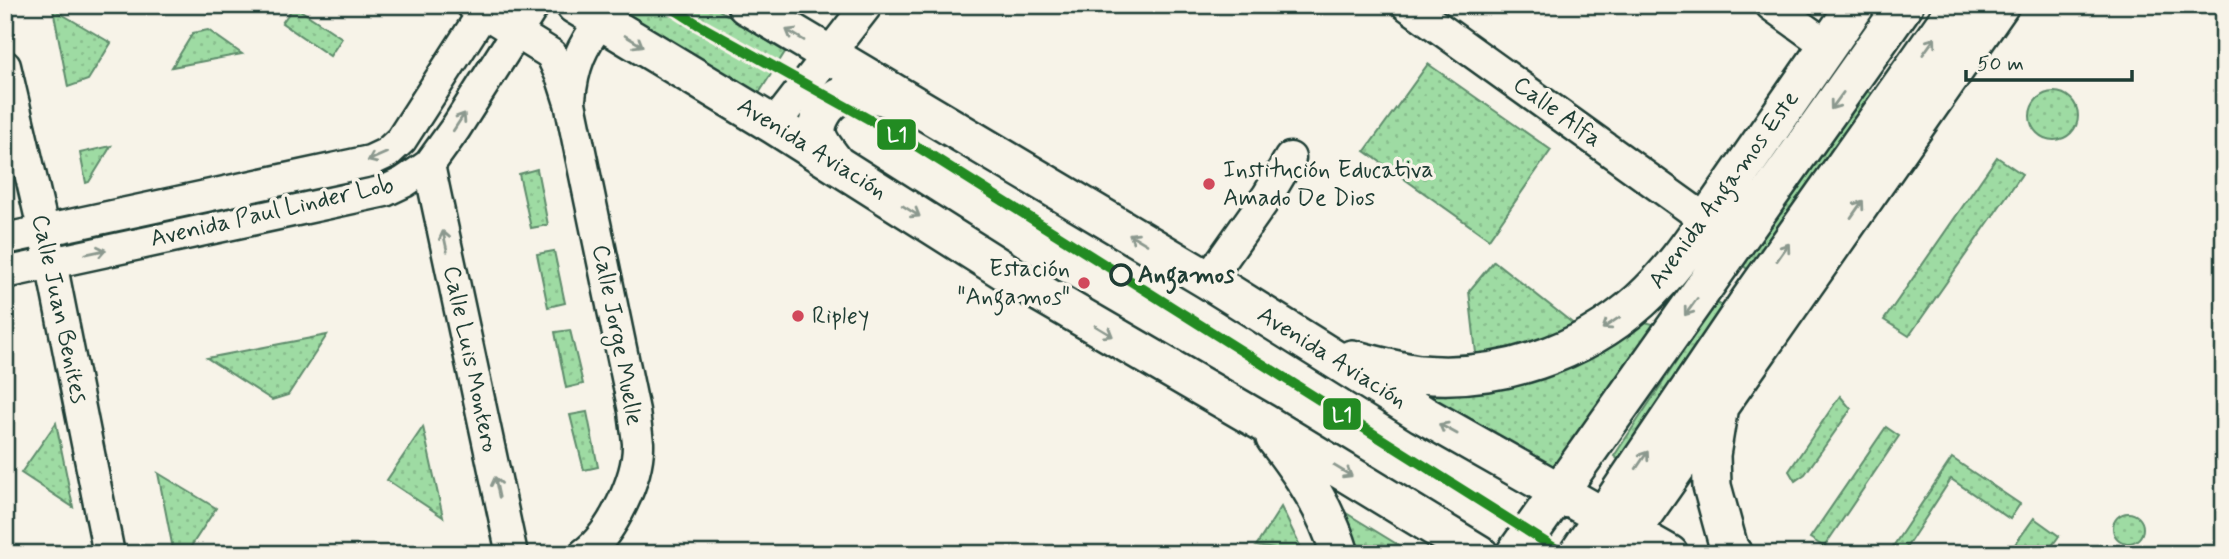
<svg xmlns="http://www.w3.org/2000/svg" width="2229" height="559" viewBox="0 0 2229 559" font-family="Mynerve,sans-serif">
<defs>
<pattern id="green-dots" width="8" height="8" patternUnits="userSpaceOnUse" patternTransform="scale(1.75)"><rect width="8" height="8" fill="#9edba3"/><path d="M2 2h.1M6 6h.1" fill="none" stroke="#88bd8d" stroke-width="1.8" stroke-linecap="round"/></pattern>
</defs>
<rect width="100%" height="100%" fill="#f7f3e8"/>
<filter id="ink" filterUnits="userSpaceOnUse"><feTurbulence type="fractalNoise" baseFrequency=".0143" numOctaves="2"/><feDisplacementMap in="SourceGraphic" scale="14" xChannelSelector="R" yChannelSelector="G"/><feConvolveMatrix kernelMatrix="1 2 1 2 8 2 1 2 1" color-interpolation-filters="sRGB"/></filter>
<g filter="url(#ink)">
<path fill="url(#green-dots)" stroke="#5e8c6c" stroke-width="2" d="M602,5H711L785,52L754,101Z
M294,6L342,38L330,56L282,23Z
M53,9L111,43L88,80L68,87Z
M208,30L242,54L172,67L193,33Z
M1428,64L1551,150L1489,239L1365,151Z
M1863,88L1877,98L1752,273L1740,263Z
M2030 116a24 24 0 1 1 48 0a24 24 0 1 1-48 0Z
M111,146L89,182L86,183L80,153Z
M1997,157L2022,174L1909,336L1884,320Z
M537,169L548,225L531,228L519,174Z
M554,251L565,303L548,307L537,254Z
M1494,261L1580,329L1477,362L1469,291Z
M1716,302L1729,310L1625,465L1614,456Z
M1641,321L1657,325L1551,474L1411,396L1420,389Z
M570,330L583,384L566,388L555,332Z
M327,335L288,395L272,400L207,358Z
M1840,396L1851,409L1805,474L1795,481L1789,471Z
M587,412L598,467L584,470L570,415Z
M56,423L73,507L21,473Z
M423,427L443,517L387,480Z
M1886,427L1899,436L1824,547L1810,538Z
M1952,458L2020,504L2010,519L1951,479L1902,554H1888Z
M158,473L216,508L186,554H174Z
M1333,505L1413,554H1345Z
M1281,507L1304,554L1256,546Z
M2113 528a15 15 0 1 1 30 0a15 15 0 1 1-30 0Z
M2034,518L2059,536L2046,554H2008Z"/>
<g fill="none" stroke-linecap="round" stroke-linejoin="round">
<defs>
<path id="minor" d="M472,5L551,54L562,78L570,103L634,411C635,421 637,433 638,443C639,478 612,534 584,554
M1407,5L1706,220
M1771,5L1828,46
M5,66L51,262L109,554
M570,99C573,66 581,47 601,21
M774,125L867,5
M429,165L512,554
M5,239L370,161L387,153L401,140L488,5
M5,273L385,191L404,182L429,165L455,129L534,5
M1208,280L1268,195L1290,158"/>
<path id="major" d="M575,5L774,125L1030,287L1264,423L1479,554
M746,5L1208,280L1422,414L1669,554
M836,164C829,154 817,142 817,130C817,123 821,115 825,109C842,86 867,90 891,99
M1352,359C1375,365 1397,371 1420,374C1499,381 1581,354 1640,301C1677,268 1704,223 1732,184C1773,124 1815,65 1856,5
M1718,412L1711,455L1712,486L1729,548L1733,554
M1275,438C1304,476 1326,508 1340,554
M1617,552L2000,5
M1515,554L1904,5
M1578,554L1749,301L1958,5"/>
</defs>
<use href="#minor" stroke="#1f3d34" stroke-width="35"/>
<use href="#major" stroke="#1f3d34" stroke-width="42"/>
<use href="#minor" stroke="#f7f3e8" stroke-width="30"/>
<use href="#major" stroke="#f7f3e8" stroke-width="37"/>
<defs>
<path id="metro-1" d="M668,5L699,25L910,142L1564,554"/>
</defs>
<use href="#metro-1" stroke="#f7f3e8" stroke-width="16"/>
<use href="#metro-1" stroke="#228b22" stroke-width="10"/>
</g>
<defs><path id="oneway-shaft" d="M-6 0H5M1.5-3L5.5 0L1.5 3" fill="none" stroke-width="1.6" stroke-linecap="round" stroke-linejoin="round" transform="scale(1.75)"/></defs>
<g stroke="#8b988e">
<use href="#oneway-shaft" transform="translate(795 35) rotate(-149)"/>
<use href="#oneway-shaft" transform="translate(634 41) rotate(31)"/>
<use href="#oneway-shaft" transform="translate(1929 46) rotate(-54)"/>
<use href="#oneway-shaft" transform="translate(1837 101) rotate(126)"/>
<use href="#oneway-shaft" transform="translate(459 122) rotate(-57)"/>
<use href="#oneway-shaft" transform="translate(377 157) rotate(156)"/>
<use href="#oneway-shaft" transform="translate(1857 209) rotate(-55)"/>
<use href="#oneway-shaft" transform="translate(911 211) rotate(32)"/>
<use href="#oneway-shaft" transform="translate(1138 239) rotate(-149)"/>
<use href="#oneway-shaft" transform="translate(445 241) rotate(-102)"/>
<use href="#oneway-shaft" transform="translate(96 252) rotate(-12)"/>
<use href="#oneway-shaft" transform="translate(1783 252) rotate(-55)"/>
<use href="#oneway-shaft" transform="translate(1691 307) rotate(126)"/>
<use href="#oneway-shaft" transform="translate(1611 323) rotate(146)"/>
<use href="#oneway-shaft" transform="translate(1104 331) rotate(31)"/>
<use href="#oneway-shaft" transform="translate(1448 429) rotate(-151)"/>
<use href="#oneway-shaft" transform="translate(1642 460) rotate(-56)"/>
<use href="#oneway-shaft" transform="translate(1343 471) rotate(31)"/>
<use href="#oneway-shaft" transform="translate(497 487) rotate(-102)"/>
</g>
</g>
<g fill="#d1495b" stroke="#f7f3e8" stroke-width="2.5">
<circle cx="1209" cy="184" r="7"/>
<circle cx="1084" cy="283" r="7"/>
<circle cx="798" cy="316" r="7"/>
</g>
<circle fill="#f7f3e8" stroke="#1f3d34" stroke-width="3.5" cx="1121" cy="275" r="10"/>
<g text-anchor="middle" dominant-baseline="central" stroke-width="7" stroke-linejoin="round" paint-order="stroke">
<g font-size="24" fill="#1f3d34" stroke="#f7f3e8">
<text transform="translate(1557 112) rotate(36)">Calle Alfa</text>
<text transform="translate(812 149) rotate(32)">Avenida Aviación</text>
<text transform="translate(1724 190) rotate(-54)">Avenida Angamos Este</text>
<text transform="translate(272 212) rotate(-13)">Avenida Paul Linder Lob</text>
<text transform="translate(59 309) rotate(78)">Calle Juan Benites</text>
<text transform="translate(617 335) rotate(79)">Calle Jorge Muelle</text>
<text transform="translate(1332 358) rotate(32)">Avenida Aviación</text>
<text transform="translate(470 359) rotate(78)">Calle Luis Montero</text>
</g>
<g font-size="24" fill="#1f3d34" stroke="#f7f3e8" text-anchor="start">
<text x="1223" y="170">Institución Educativa<tspan x="1223" dy="28">Amado De Dios</tspan></text>
<text x="1070" y="269" text-anchor="end">Estación<tspan x="1070" dy="28">"Angamos"</tspan></text>
<text x="812" y="316">Ripley</text>
</g>
<g font-size="24" font-weight="bold" fill="#1f3d34" stroke="#f7f3e8" text-anchor="start">
<text x="1138" y="275">Angamos</text>
</g>
</g>
<g stroke="#f7f3e8" stroke-width="2.5">
<rect x="876" y="118" width="41" height="33" rx="7" fill="#228b22"/>
<rect x="1322" y="397" width="40" height="34" rx="7" fill="#228b22"/>
</g>
<g font-size="19" text-anchor="middle" font-weight="bold" fill="#fff">
<text x="897" y="141">L1</text>
<text x="1342" y="421">L1</text>
</g>
<rect width="2229" height="559" fill="none" stroke="#f7f3e8" stroke-width="28"/>
<rect x="14" y="14" width="2201" height="531" fill="none" stroke="#1f3d34" stroke-width="2.5" filter="url(#ink)"/>
<path d="M1966 70v10h166v-10" fill="none" stroke="#1f3d34" stroke-width="3.5"/>
<text x="1977" y="70" font-size="21" fill="#1f3d34" stroke="#f7f3e8" stroke-width="5" paint-order="stroke">50 m</text>
</svg>
